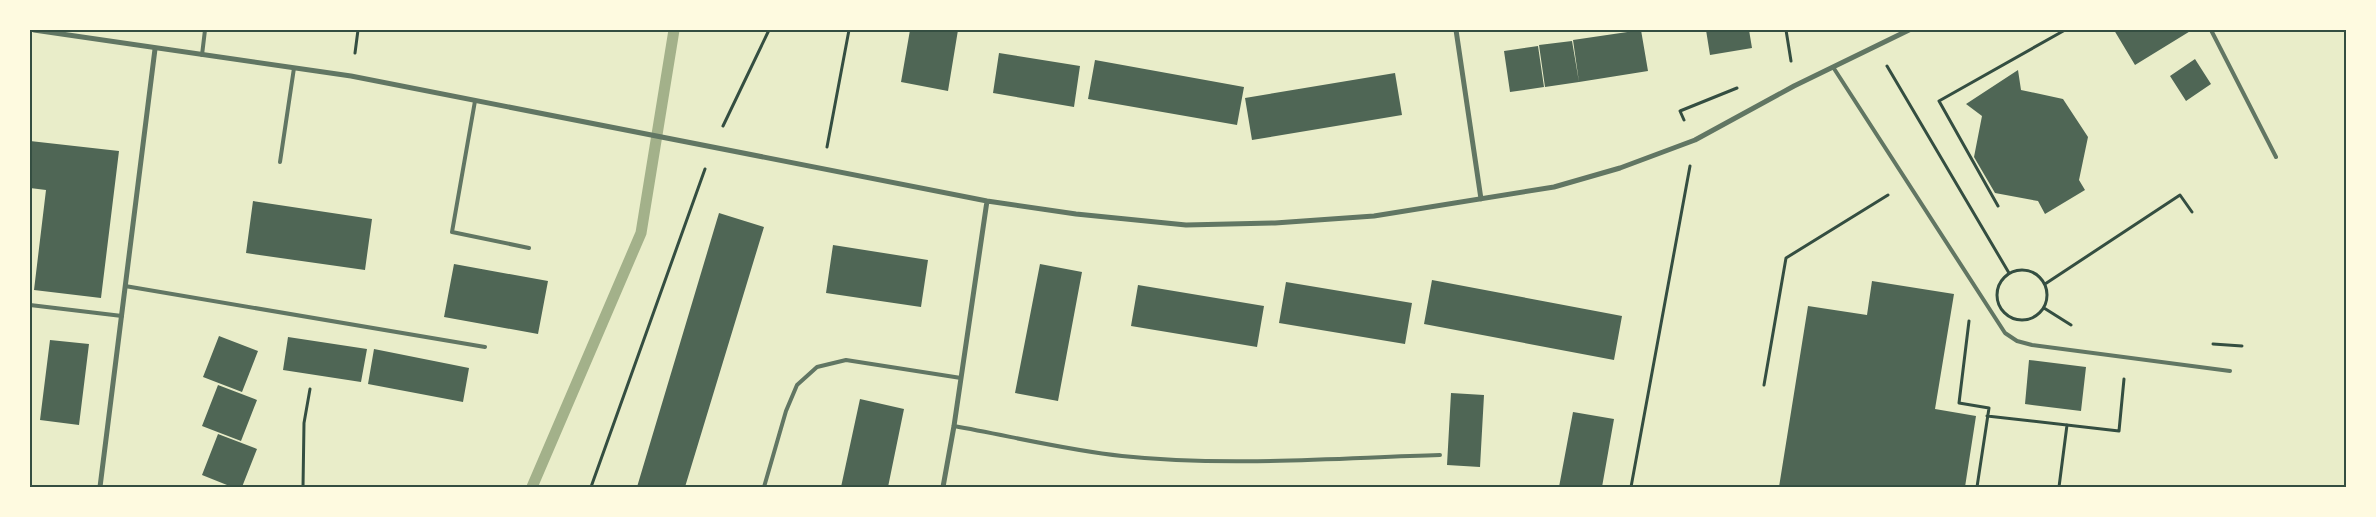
<svg xmlns="http://www.w3.org/2000/svg" width="2376" height="517" viewBox="0 0 2376 517" font-family="'Roboto Condensed',sans-serif">
<rect width="100%" height="100%" fill="#e9edc9"/>
<g fill="none" stroke-linecap="round" stroke-linejoin="round">
<path stroke="#a3b18a" stroke-width="11" d="M532,487L641,233L674,30"/>
</g>
<path fill="#4f6655" d="M910,30H958L948,91L901,82Z
M1641,30L1648,71L1579,82L1573,40Z
M1706,30H1749L1752,48L1710,55Z
M2114,30H2192L2135,65Z
M1572,41L1579,82L1545,87L1539,45Z
M1538,46L1544,87L1510,92L1504,51Z
M999,53L1080,66L1074,107L993,93Z
M2195,59L2211,84L2186,101L2170,76Z
M1095,60L1244,87L1237,125L1088,99Z
M2018,70L2021,90L2063,99L2088,137L2079,180L2085,190L2045,214L2038,201L1995,193L1974,157L1982,116L1966,104Z
M1395,73L1402,115L1252,140L1245,98Z
M30,141L119,151L101,298L34,290L46,190L30,188Z
M253,201L372,219L365,270L246,253Z
M719,213L764,227L685,487H637Z
M833,245L928,260L921,307L826,293Z
M454,264L548,281L538,334L444,317Z
M1040,264L1082,272L1058,401L1015,393Z
M1432,280L1622,316L1614,360L1424,324Z
M1872,281L1954,294L1935,409L1976,416L1965,487H1779L1808,306L1867,315Z
M1286,282L1412,303L1405,344L1279,323Z
M1138,285L1264,306L1257,347L1131,326Z
M219,336L258,351L242,392L203,377Z
M288,337L367,349L361,382L283,370Z
M50,340L89,344L79,425L40,420Z
M374,349L469,368L463,402L368,384Z
M2029,360L2086,367L2081,411L2025,404Z
M218,385L257,400L241,441L202,426Z
M1451,393L1484,395L1480,467L1447,465Z
M860,399L904,409L888,487H841Z
M1573,412L1614,419L1602,487H1559Z
M218,434L257,449L242,487H232L202,475Z"/>
<g fill="none" stroke-linecap="round" stroke-linejoin="round">
<path stroke="#344e41" stroke-width="3" d="M1786,30L1791,61
M355,53L358,30
M1887,66L2009,273
M1684,120L1680,111L1737,88
M723,126L769,30
M827,147L849,30
M1998,206L1939,101L2065,30
M1997 295a25 25 0 1 1 50 0a25 25 0 1 1-50 0Z
M2045,284L2180,195L2192,212
M2044,308L2071,325
M1969,321L1959,403L1989,408L1977,487
M2213,344L2242,346
M1764,385L1786,258L1888,195
M1987,416L2119,431L2124,379
M303,487L304,423L310,389
M591,487L705,169
M1631,487L1690,166
M2059,487L2067,425"/>
<path stroke="#617663" stroke-width="4" d="M2211,30L2276,157
M202,55L205,30
M1833,67L2005,333L2017,341L2032,345L2230,371
M475,101L452,232L529,248
M280,162L294,68
M125,286L485,347
M30,305L122,316
M954,426C1010,436 1066,450 1122,456C1227,467 1335,458 1440,455
M764,487L786,411L797,385L817,367L846,360L961,378"/>
<path stroke="#617663" stroke-width="5" d="M34,30L351,76L987,201L1076,214L1186,225L1275,223L1374,216L1554,187L1620,168L1695,140L1794,86L1909,30
M1456,30L1481,199
M100,487L155,49
M943,487L954,426L987,201"/>
</g>
<rect width="2376" height="517" fill="none" stroke="#fefae0" stroke-width="62"/>
<rect x="31" y="31" width="2314" height="455" fill="none" stroke="#344e41" stroke-width="2"/>
</svg>
